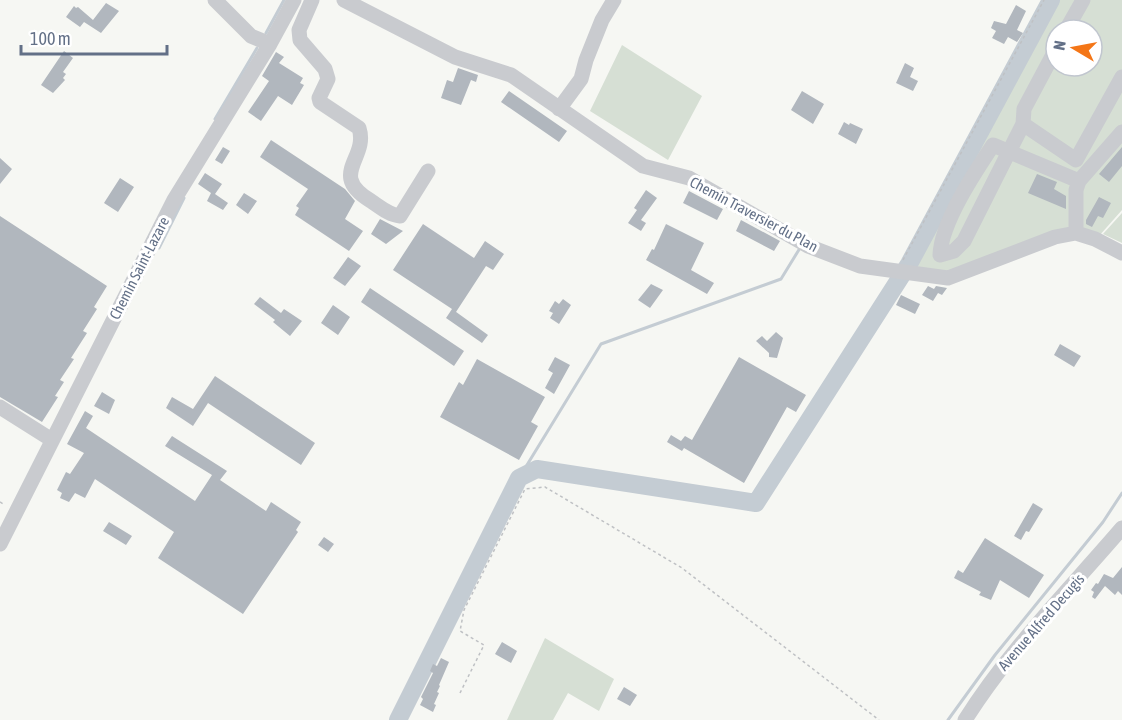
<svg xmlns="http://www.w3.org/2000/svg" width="1122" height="720" viewBox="0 0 1122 720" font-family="'Asap Condensed',sans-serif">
<rect width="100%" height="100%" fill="#f6f7f3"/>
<path fill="#d6dfd4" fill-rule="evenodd" d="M1057,0H1122V210L1099,236L1075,230L951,273L914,266ZM1056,30H1092V66H1056Z
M622,45L702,96L668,160L590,111Z
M1122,213V243L1103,234Z
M545,638L614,679L599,711L568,693L553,720H507Z"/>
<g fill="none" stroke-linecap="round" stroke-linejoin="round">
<path stroke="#c4ccd3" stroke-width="3" d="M266,33L284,0
M215,119L257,48
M159,248L184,198
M519,478L601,344L781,279L800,248
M948,720L995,655L1103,522L1122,493"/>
<path stroke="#c4ccd3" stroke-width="18" d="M398,720L519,478L537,469L756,503L909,264L1051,0"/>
</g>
<path fill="#b1b7be" d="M106,3L119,11L101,33L84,22L80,27L66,17L74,6L76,8L78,7L93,20Z
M1016,5L1026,11L1017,30L1023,33L1017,42L1008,37L1004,44L992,38L996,31L991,28L994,21L1006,24Z
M64,51L73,58L63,72L66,74L63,78L65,80L53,93L41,85Z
M276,52L284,57L279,63L303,78L300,83L304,85L292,105L278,96L261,121L248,112L269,81L262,76Z
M905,63L914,68L910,77L918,81L913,91L896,83Z
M458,68L478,75L476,82L471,80L461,105L441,98L447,80L453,82Z
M509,91L567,131L559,142L501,102Z
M802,91L824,104L813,124L791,110Z
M844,122L849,125L850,123L863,129L856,144L838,134Z
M271,140L345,189L355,201L345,219L363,231L349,251L295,215L299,208L296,206L308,189L260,157Z
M223,147L230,151L222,164L215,160Z
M1122,147V166L1109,182L1099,174Z
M0,158L12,169L0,184Z
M205,173L222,184L215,194L228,203L223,210L207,201L211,193L198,184Z
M1037,174L1057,182L1054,189L1066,196V209L1028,193Z
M120,178L134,187L118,212L104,203Z
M646,190L657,198L641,220L646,223L641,231L628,223L637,210L634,208Z
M689,191L723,209L717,220L683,203Z
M244,193L257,201L248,214L236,205Z
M1099,197L1111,203L1103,218L1098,216L1092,227L1086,224V220Z
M0,216L107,286L94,307L97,309L83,331L87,333L71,358L74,359L60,380L64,382L55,396L58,397L42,422L0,397Z
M380,219L403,231L386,244L371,234Z
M741,220L780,241L774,251L736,231Z
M423,224L474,258L485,241L504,254L493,270L486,266L456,312L452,309L488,335L482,343L446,318L452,309L393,270Z
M666,224L704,243L691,270L714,283L707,294L646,260L652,249L654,250Z
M348,257L361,266L345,286L333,278Z
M651,284L663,290L650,308L638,300Z
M928,286L934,289L936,286L947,288L942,295L938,293L933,301L922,295Z
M370,288L464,351L454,366L361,302Z
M901,295L920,304L915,314L896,305Z
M260,297L281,313L284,309L302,321L290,336L273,322L275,320L254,304Z
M563,299L571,305L559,324L550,318L553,313L549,311L555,301L559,304Z
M333,305L350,317L338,335L321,323Z
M776,332L783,338L777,358L769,357V353L756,341L762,336L767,341Z
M1060,344L1081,356L1074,367L1054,355Z
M555,357L570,365L554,394L545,388L553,373L548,370Z
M739,357L806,395L796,412L787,407L744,483L684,448L682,451L667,442L671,435L681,441L685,436L692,440Z
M477,359L545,397L531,422L538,426L519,460L440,417L459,382L463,385Z
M215,376L315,443L301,465L208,403L193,426L166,408L172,397L193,409Z
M102,392L115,400L109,414L94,406Z
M85,411L93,416L86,428L195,501L212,475L165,446L172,436L227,471L220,480L266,511L271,502L301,522L296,530L298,532L243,614L158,558L174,532L95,479L85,498L75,493L69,502L60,498L62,493L57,490L66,472L70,474L84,453L67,444Z
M1033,503L1043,509L1029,532L1026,531L1021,540L1014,536Z
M109,522L132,536L126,545L103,531Z
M324,537L334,544L328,552L318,545Z
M985,538L1044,575L1029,598L1000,580L991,600L979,595L981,592L954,578L958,570L963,573Z
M1122,567V595L1118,591L1115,595L1105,586L1095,599L1092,597L1094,592L1091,590L1096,583L1098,584L1104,574L1113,578Z
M502,642L517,651L511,663L495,654Z
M441,658L449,662L439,685L440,686L437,692L439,693L434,704L436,705L433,712L420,705L423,699L421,697L433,673L430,671L433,664L437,666Z
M624,687L637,695L630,706L617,699Z"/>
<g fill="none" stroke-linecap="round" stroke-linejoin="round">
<path stroke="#bfc1c4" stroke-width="1.5" stroke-dasharray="3 3" stroke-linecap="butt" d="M903,260L1044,0
M0,502L5,505
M460,693L484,645L460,631L464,610L525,489L545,487L682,568L879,720"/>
<path stroke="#c9cbcf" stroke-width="15" d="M215,0L251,36L270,44
M312,0L299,30L300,40L325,69L328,79L319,98L320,102L359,128C369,159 327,174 371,201C380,207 389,215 400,216L428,171
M344,0L455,57L511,75L643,166L689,178L808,246L860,266L948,278L1055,237L1076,233L1095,239L1122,253
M1066,30L1083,0
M1056,49L1024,109L1023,124L1076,160L1122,77
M559,109L581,79L586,60L602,20L614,0
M1023,124L964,241L954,251L940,255C941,223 975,172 993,145L1079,181
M1076,233V190L1079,181L1122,132
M0,407L52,440
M0,544L174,200L270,44L294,0
M965,720C1009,650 1068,591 1122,528"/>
</g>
<g text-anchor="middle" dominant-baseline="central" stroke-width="6" stroke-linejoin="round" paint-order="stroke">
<g font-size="15" fill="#637087" stroke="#fff">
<text transform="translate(754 214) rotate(28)">Chemin Traversier du Plan</text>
<text transform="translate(139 268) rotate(-63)">Chemin Saint-Lazare</text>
<text transform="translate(1041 622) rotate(-49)">Avenue Alfred Decugis</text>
</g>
</g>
<g transform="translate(1074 48) rotate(280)"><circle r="28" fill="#ffffff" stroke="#c1c6cf" stroke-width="1.5"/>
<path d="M0-4.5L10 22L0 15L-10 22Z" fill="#f47617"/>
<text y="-9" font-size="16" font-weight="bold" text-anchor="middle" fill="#637087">N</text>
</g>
<path d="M21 45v9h146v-9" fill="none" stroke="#637087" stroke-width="3"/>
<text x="30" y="45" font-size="18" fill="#637087" stroke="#ffffff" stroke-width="4.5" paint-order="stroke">100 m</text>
</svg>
